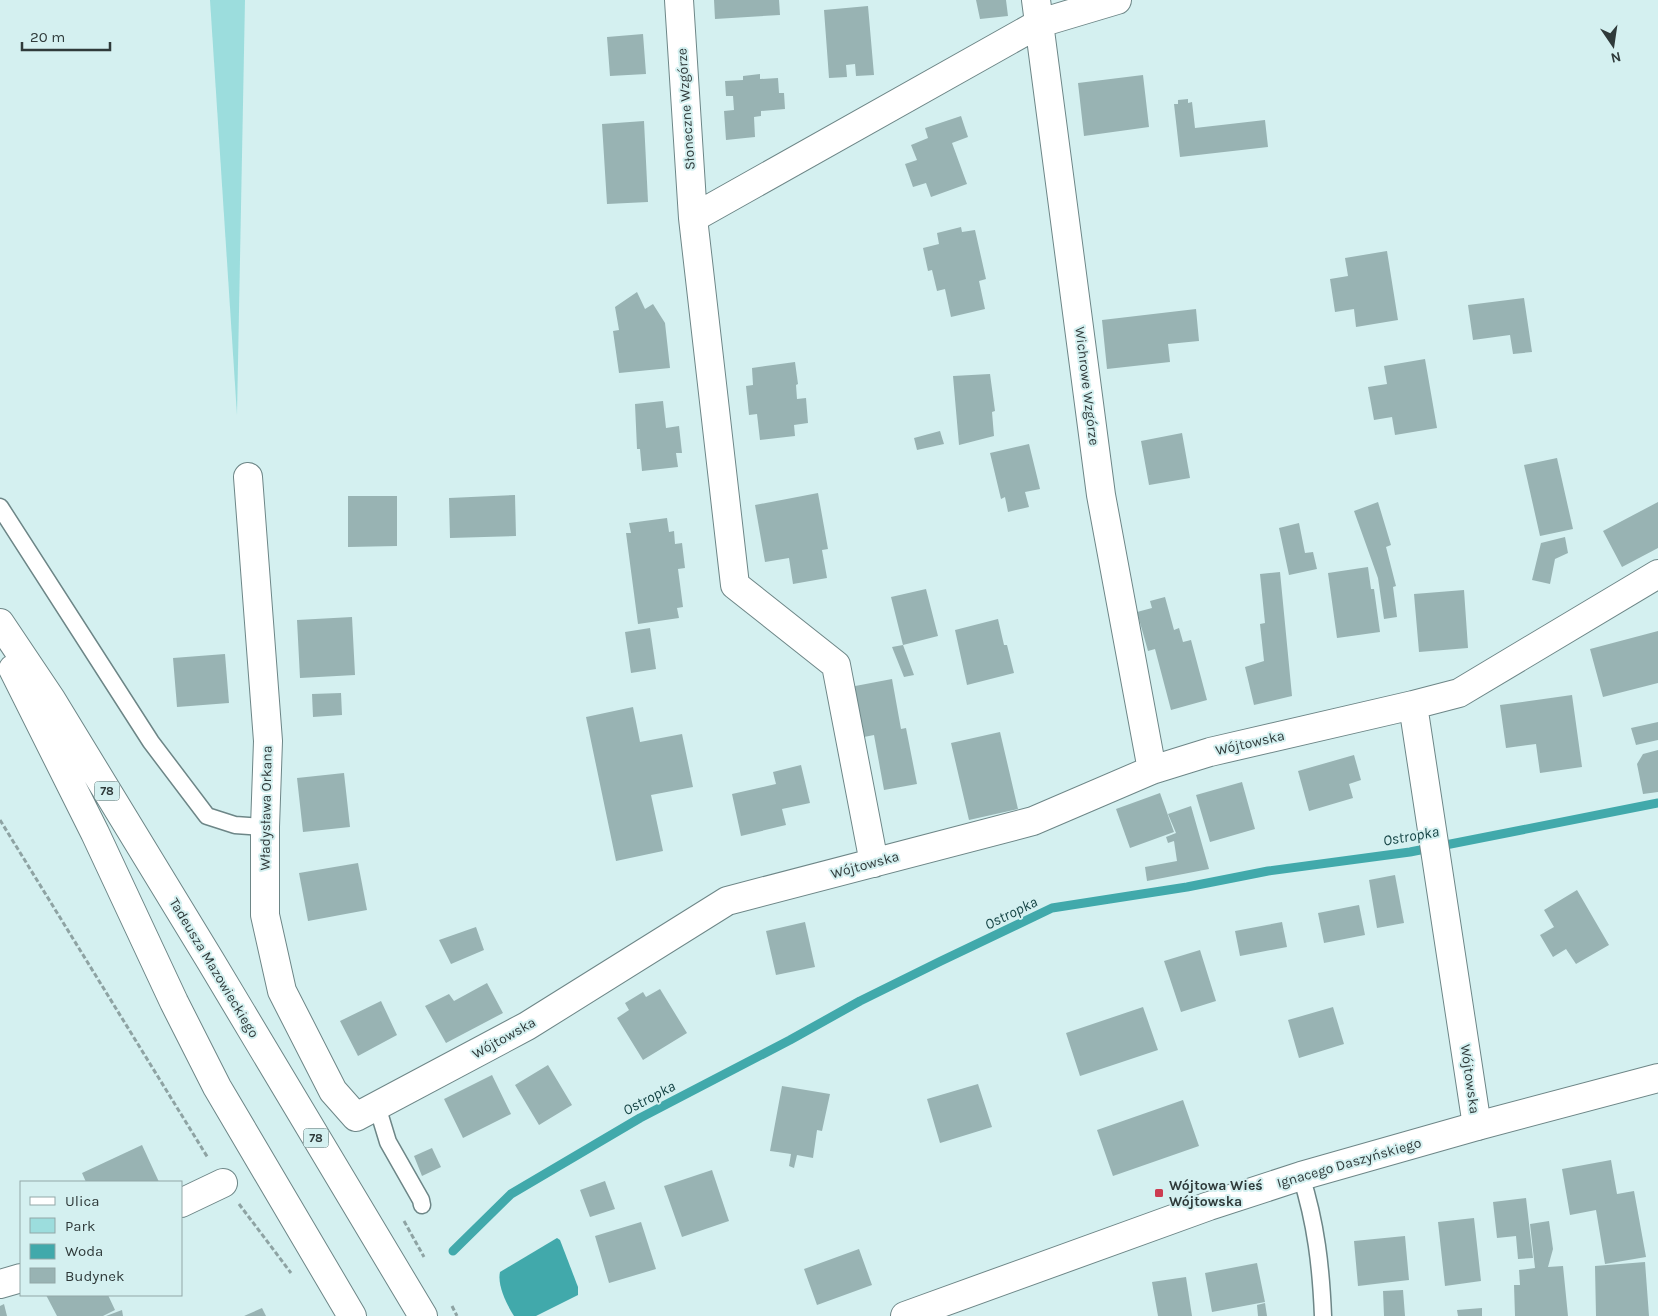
<svg xmlns="http://www.w3.org/2000/svg" width="1658" height="1316" viewBox="0 0 1658 1316" font-family="Karla,sans-serif">
<rect width="100%" height="100%" fill="#d4f0f0"/>
<path fill="#9cdddd" d="M210,0H245L237,415Z"/>
<path fill="#41a9ab" d="M557,1238L560,1240L578,1287V1295L536,1316H514C507,1305 497,1285 500,1272Z"/>
<g fill="none" stroke-linecap="round" stroke-linejoin="round">
<path stroke="#41a9ab" stroke-width="9" d="M453,1251L511,1194L640,1118L790,1040L860,1001L941,961L1052,908L1187,887L1268,871L1410,852L1658,803"/>
</g>
<path fill="#98b3b3" d="M714,0H779L780,15L715,19Z
M976,0H1006L1008,16L980,19Z
M868,6L874,75L856,76L855,64L846,65L847,77L829,78L824,10Z
M643,34L646,74L610,76L607,37Z
M760,74V79L778,78L779,93H784L785,109L761,111V116L754,117L755,137L726,140L724,111L734,110L733,96H726L725,81L743,80V76Z
M1143,75L1149,127L1084,136L1078,83Z
M1188,99V103L1192,102L1195,128L1265,120L1268,147L1180,157L1174,104H1178V100Z
M961,116L968,137L952,143L967,184L931,197L926,183L913,187L905,164L917,160L911,145L928,138L925,128Z
M644,121L648,202L607,204L602,124Z
M961,227L962,232L975,230L986,279L979,281L985,309L951,317L945,289L937,291L932,270L928,271L923,248L939,244L937,233Z
M1387,251L1398,320L1356,327L1354,309L1335,312L1330,279L1348,276L1345,258Z
M637,292L645,309L653,304L665,323L670,368L619,373L613,331L619,330L615,307Z
M1524,298L1532,352L1513,354L1510,335L1473,340L1468,305Z
M1196,309L1199,341L1168,344L1170,362L1107,369L1102,320Z
M1425,359L1437,428L1395,435L1392,417L1374,420L1368,387L1387,384L1384,366Z
M795,362L798,384L796,385L797,399L806,398L808,423L794,425L795,436L760,440L757,414L749,415L746,386L753,385L752,368Z
M990,374L995,411L992,412L994,436L959,445L953,376Z
M663,401L666,428L679,426L682,453H676L678,467L642,471L640,449H637L635,404Z
M940,431L944,444L917,450L914,438Z
M1182,433L1190,478L1149,485L1141,441Z
M1029,444L1040,489L1025,492L1029,507L1008,512L1005,497L1001,499L990,453Z
M1557,458L1573,529L1540,536L1524,465Z
M818,493L828,549L822,550L827,578L793,584L789,558L765,562L755,505Z
M515,495L516,536L450,538L449,498Z
M348,496H397V546L348,547Z
M1378,502L1391,545L1386,547L1396,586L1393,587L1397,617L1384,619L1378,578L1354,511Z
M1658,502V548L1622,567L1603,531Z
M667,518L669,532L674,531L675,544L682,543L685,568L678,569L683,607L677,608L679,618L638,624L626,533H631L629,523Z
M1299,523L1305,553L1313,552L1317,569L1289,575L1279,528Z
M1565,537L1568,553L1555,559L1550,584L1532,580L1541,543Z
M1368,567L1371,589H1374L1380,632L1337,638L1328,573Z
M1280,572L1292,696L1254,705L1245,667L1264,661L1260,624L1265,623L1260,574Z
M926,589L938,636L903,645L891,597Z
M1464,590L1468,648L1419,652L1414,594Z
M1165,597L1174,630L1179,628L1183,642L1191,640L1207,700L1171,710L1155,649L1148,651L1137,612L1152,608L1150,601Z
M352,617L355,675L300,678L297,620Z
M998,619L1004,645H1007L1014,673L967,685L955,630Z
M650,628L656,669L631,673L625,632Z
M1658,631V683L1603,697L1590,649Z
M903,645L914,675L904,677L892,647Z
M225,654L229,703L177,707L173,658Z
M892,679L901,729L906,728L917,784L884,790L874,735L859,738L850,687Z
M341,693L342,715L313,717L312,694Z
M1572,695L1582,767L1540,773L1536,744L1506,748L1500,705Z
M633,707L640,742L682,734L693,787L651,795L663,851L616,861L586,717Z
M1658,722V740L1636,745L1631,728Z
M1000,732L1018,809L969,820L951,743Z
M1658,750V792L1643,794L1637,764L1643,754Z
M1354,755L1361,780L1349,784L1353,798L1309,811L1298,771Z
M801,765L810,803L782,809L786,825L741,836L732,794L776,784L773,772Z
M344,773L350,827L303,832L297,778Z
M1242,782L1255,829L1210,842L1196,795Z
M1160,793L1174,832L1130,848L1116,809Z
M1191,806L1209,869L1147,881L1145,867L1177,861L1174,841L1168,843L1166,837L1176,833L1168,814Z
M358,863L367,910L308,921L299,873Z
M1395,875L1404,923L1377,928L1369,880Z
M1577,890L1609,945L1576,964L1566,949L1553,957L1540,935L1554,927L1544,910Z
M1359,905L1365,935L1324,943L1318,913Z
M805,922L815,967L776,975L766,931Z
M1282,922L1287,947L1240,956L1235,931Z
M476,927L484,950L451,964L439,940Z
M1200,950L1216,1001L1181,1012L1164,961Z
M487,983L503,1013L446,1043L425,1006L449,994L454,1001Z
M660,989L687,1033L643,1060L617,1018L629,1010L625,1003L643,992L646,997Z
M381,1001L397,1035L358,1056L340,1021Z
M1143,1007L1158,1050L1080,1076L1066,1033Z
M1333,1007L1344,1044L1299,1058L1288,1020Z
M548,1065L572,1105L539,1125L515,1085Z
M492,1075L511,1114L463,1138L444,1099Z
M978,1084L992,1127L940,1143L927,1099Z
M782,1086L830,1094L822,1131L817,1130L813,1158L797,1155L794,1168L789,1166L791,1154L770,1151Z
M1183,1100L1199,1146L1113,1176L1097,1130Z
M142,1145L159,1182H86L82,1173Z
M432,1148L441,1167L422,1176L414,1156Z
M1611,1160L1617,1194L1634,1191L1646,1257L1605,1264L1596,1210L1570,1215L1562,1169Z
M712,1170L729,1221L682,1237L664,1186Z
M605,1181L615,1209L590,1217L580,1190Z
M1526,1198L1533,1258L1518,1259L1516,1236L1497,1238L1493,1202Z
M1474,1218L1481,1281L1445,1286L1438,1222Z
M1549,1221L1553,1249L1548,1267L1563,1266L1568,1316H1515L1514,1285H1520L1519,1270L1535,1268L1530,1224Z
M641,1222L656,1269L609,1283L595,1236Z
M1405,1236L1409,1280L1358,1286L1354,1241Z
M859,1249L872,1285L817,1305L804,1269Z
M1645,1262L1649,1316H1596L1595,1266Z
M1257,1263L1265,1302L1212,1312L1205,1273Z
M1186,1277L1192,1316H1158L1152,1282Z
M1403,1290L1405,1316H1384L1383,1291Z
M46,1295H108L115,1310L103,1316H57Z
M1265,1303L1267,1316H1258L1257,1305Z
M4,1304L7,1316H0V1306Z
M262,1308L266,1316H244Z
M1482,1308V1316H1458L1457,1310Z
M122,1310L123,1316H106Z"/>
<g fill="none" stroke-linecap="round" stroke-linejoin="round">
<defs>
<path id="lane" d="M0,507L151,742L207,816L235,825L265,827
M377,1106L388,1142L421,1200L422,1205
M1301,1176C1316,1223 1321,1267 1323,1316"/>
<path id="street" d="M679,0L693,218L735,585L836,665L874,863
M1036,0L1101,495L1152,770
M693,218L1040,23L1117,0
M248,477L268,741L265,827V915L282,991L333,1091L356,1117L527,1026L727,901L1033,821L1152,770L1210,752L1413,705L1477,1126
M1413,705L1459,693L1658,574
M181,1203L223,1183
M0,1284L21,1278"/>
<path id="secondary" d="M905,1316L1209,1206L1301,1176L1477,1126L1658,1078"/>
<path id="primary" d="M0,623L51,699L210,960L423,1316
M13,669L95,833L174,1002L217,1087L352,1316"/>
</defs>
<use href="#lane" stroke="#6d8687" stroke-width="19"/>
<use href="#street" stroke="#6d8687" stroke-width="30"/>
<use href="#secondary" stroke="#6d8687" stroke-width="30"/>
<use href="#primary" stroke="#6d8687" stroke-width="30"/>
<path stroke="#8ea3a3" stroke-width="3" stroke-dasharray="5 2.5" stroke-linecap="butt" d="M0,820L208,1158
M239,1204L291,1273
M404,1221L424,1257
M452,1306L457,1316"/>
<use href="#lane" stroke="#fff" stroke-width="16"/>
<use href="#street" stroke="#fff" stroke-width="28"/>
<use href="#secondary" stroke="#fff" stroke-width="28"/>
<use href="#primary" stroke="#fff" stroke-width="28"/>
</g>
<rect fill="#cc3c51" stroke="#d4f0f0" stroke-width="2" x="1154" y="1188" width="10" height="10" rx="2.5"/>
<g text-anchor="middle" dominant-baseline="central" stroke-width="4" stroke-linejoin="round" paint-order="stroke">
<g fill="#d4f0f0" stroke="#607171" stroke-width="1">
<rect x="94.5" y="781.5" width="25" height="19" rx="4"/>
<rect x="303.5" y="1128.5" width="25" height="19" rx="4"/>
</g>
<g font-size="12" font-weight="bold" fill="#2f3a3a">
<text x="107" y="791">78</text>
<text x="316" y="1138">78</text>
</g>
<g font-size="14" fill="#2f3a3a" stroke="#d4f0f0">
<text transform="translate(686 109) rotate(-94)">Słoneczne Wzgórze</text>
<text transform="translate(1087 386) rotate(83)">Wichrowe Wzgórze</text>
<text transform="translate(1250 743) rotate(-13)">Wójtowska</text>
<text transform="translate(266 808) rotate(-89)">Władysława Orkana</text>
<text transform="translate(865 865) rotate(-15)">Wójtowska</text>
<text transform="translate(214 968) rotate(59)">Tadeusza Mazowieckiego</text>
<text transform="translate(504 1038) rotate(-29)">Wójtowska</text>
<text transform="translate(1470 1079) rotate(82)">Wójtowska</text>
<text transform="translate(1349 1163) rotate(-16)">Ignacego Daszyńskiego</text>
</g>
<g font-size="14" font-weight="bold" fill="#2f3a3a" stroke="#d4f0f0" text-anchor="start">
<text x="1169" y="1185">Wójtowa Wieś<tspan x="1169" dy="16">Wójtowska</tspan></text>
</g>
<g font-size="15" font-style="italic" fill="#154445" stroke="#d4f0f0">
<text transform="translate(1411 836) rotate(-10)">Ostropka</text>
<text transform="translate(1011 913) rotate(-26)">Ostropka</text>
<text transform="translate(649 1098) rotate(-28)">Ostropka</text>
</g>
</g>
<rect x="20" y="1181" width="162" height="115" fill="#d4f0f0" stroke="#92a7a7"/>
<rect x="30" y="1197" width="25" height="8" fill="#ffffff" stroke="#92a7a7"/>
<text x="65" y="1206" font-size="15" fill="#2f3a3a">Ulica</text>
<rect x="30" y="1218" width="25" height="15" fill="#9cdddd" stroke="#92a7a7"/>
<text x="65" y="1231" font-size="15" fill="#2f3a3a">Park</text>
<rect x="30" y="1244" width="25" height="15" fill="#41a9ab" stroke="#92a7a7"/>
<text x="65" y="1256" font-size="15" fill="#2f3a3a">Woda</text>
<rect x="30" y="1268" width="25" height="15" fill="#98b3b3" stroke="#92a7a7"/>
<text x="65" y="1281" font-size="15" fill="#2f3a3a">Budynek</text>
<g transform="translate(1613 45) rotate(167)" stroke="#d4f0f0" stroke-width="4" paint-order="stroke">
<path d="M0-4L9 19L0 12L-9 19Z" fill="#2f3a3a"/>
<text y="-8" font-size="14" font-weight="bold" text-anchor="middle" fill="#2f3a3a">N</text>
</g>
<path d="M22 42v8h88v-8" fill="none" stroke="#2f3a3a" stroke-width="2.5"/>
<text x="30" y="42" font-size="15" fill="#2f3a3a" stroke="#d4f0f0" stroke-width="4" paint-order="stroke">20 m</text>
</svg>
